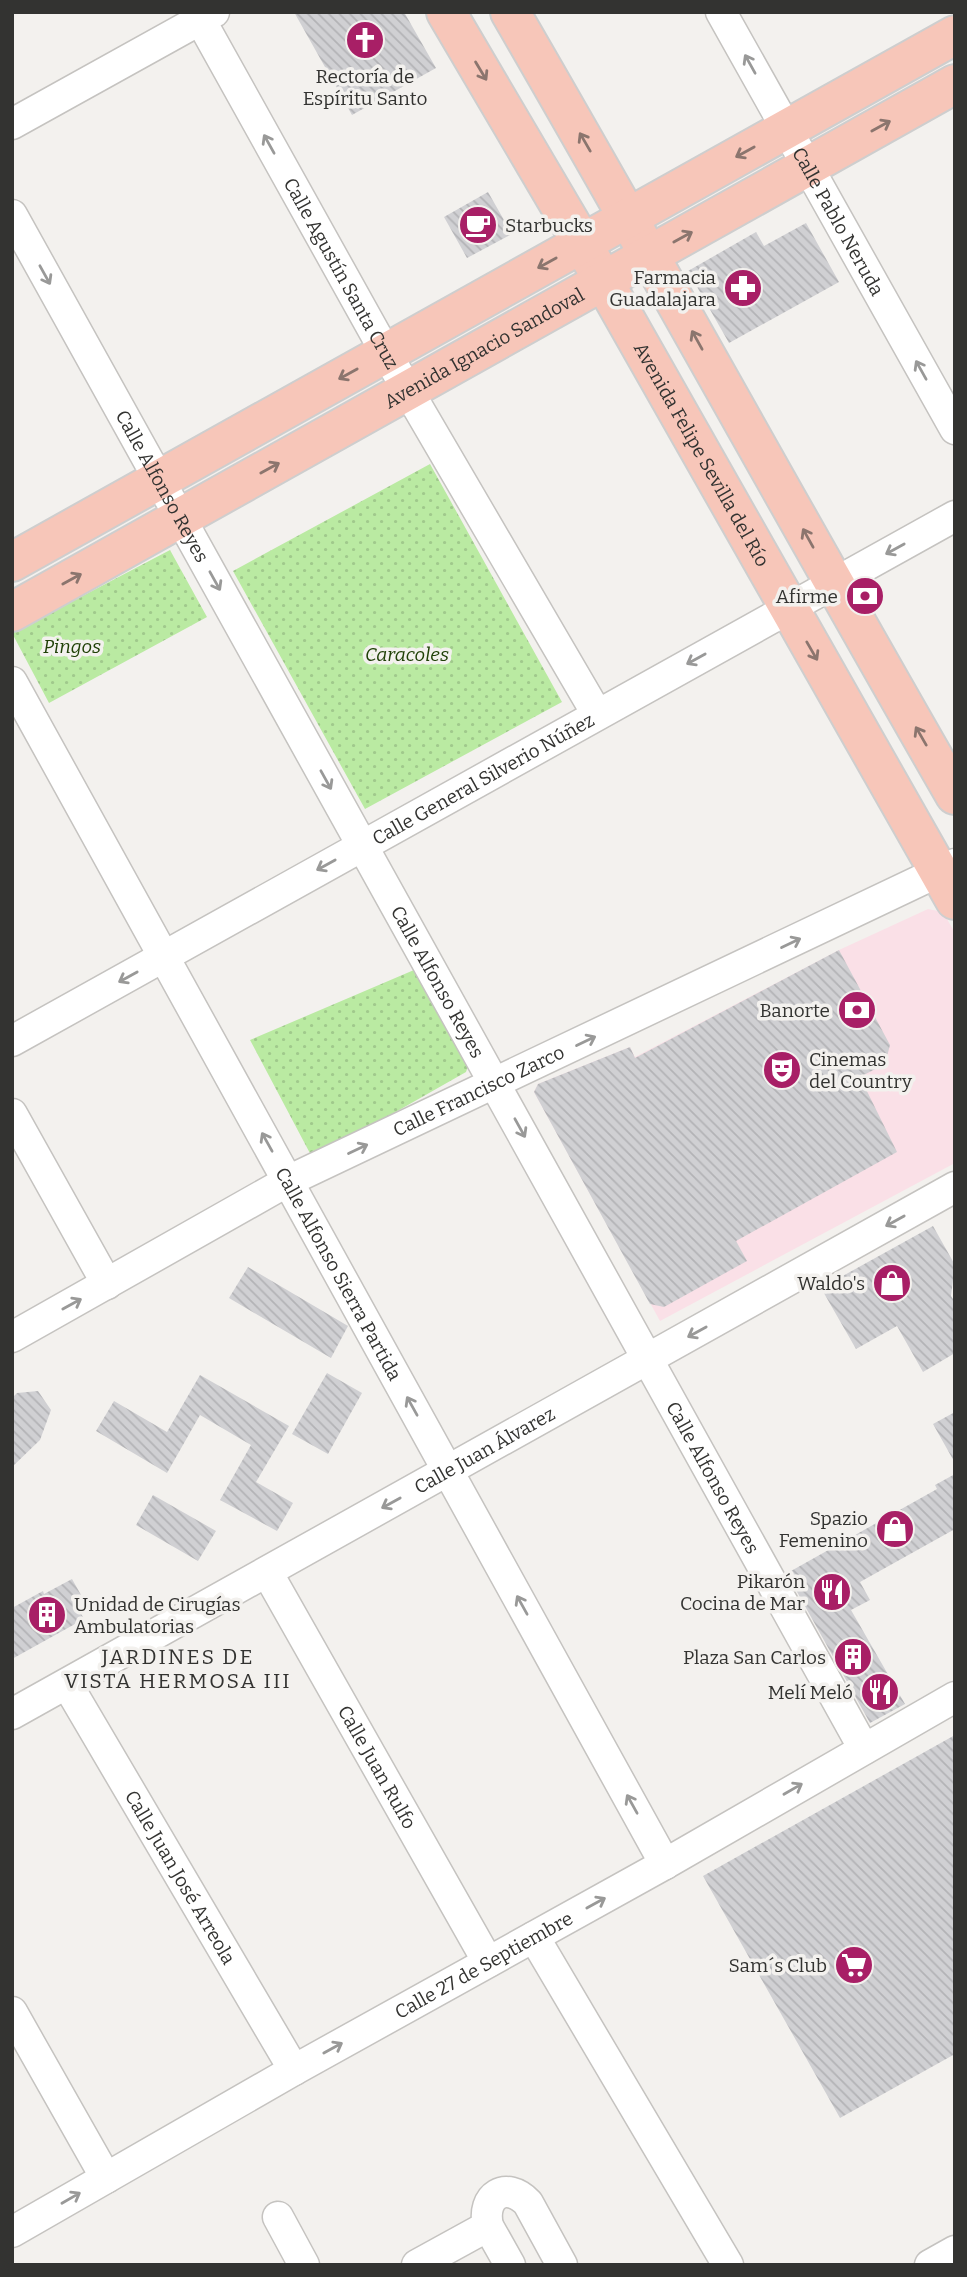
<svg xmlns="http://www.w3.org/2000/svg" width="967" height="2277" viewBox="0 0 967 2277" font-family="Bitter,serif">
<defs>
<pattern id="green-dots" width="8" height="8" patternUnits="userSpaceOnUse" patternTransform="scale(1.75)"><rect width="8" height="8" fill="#baeaa2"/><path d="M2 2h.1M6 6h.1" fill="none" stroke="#a0c98c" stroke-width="1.8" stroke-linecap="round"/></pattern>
<pattern id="building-back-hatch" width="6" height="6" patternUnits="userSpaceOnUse" patternTransform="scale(1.75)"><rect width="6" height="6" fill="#d0d0d3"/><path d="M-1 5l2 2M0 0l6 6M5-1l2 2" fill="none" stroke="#b3b3b6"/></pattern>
</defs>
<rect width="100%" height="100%" fill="#f3f1ee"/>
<path fill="#fae0e7" d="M928,909L943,912L955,933V1163L660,1321L534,1092L538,1084L630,1047L635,1057L839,950Z"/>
<path fill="url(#green-dots)" d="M430,464L562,702L365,809L233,571Z
M170,550L207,617L49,703L12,633Z
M421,967L470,1060L466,1072L313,1159L250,1040Z"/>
<path fill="url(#building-back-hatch)" d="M294,12H404L436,68L352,115Z
M488,192L512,234L467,258L444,217Z
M806,223L839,282L729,343L688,271L756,232L764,246Z
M839,950L890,1045L885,1064L860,1077L897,1152L736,1241L747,1261L664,1307L650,1304L534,1092L538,1084L630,1047L635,1058Z
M933,1226L955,1265L951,1296L955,1302V1353L923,1372L897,1326L856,1349L821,1288Z
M248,1267L348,1326L331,1358L229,1298Z
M327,1373L362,1393L328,1454L292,1434Z
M200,1375L289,1426L256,1482L293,1503L277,1531L220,1500L251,1445L200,1415L167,1473L96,1431L114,1401L167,1432Z
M38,1391L51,1410L40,1440L12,1467V1398L17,1393Z
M955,1412V1463L933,1424Z
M955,1474V1529L860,1582L870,1600L851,1610L905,1704L870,1723L796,1590L800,1587L791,1571L937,1489L935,1485Z
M153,1495L216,1531L198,1561L136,1525Z
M72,1579L85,1602L77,1606L84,1619L12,1659V1608L43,1591L44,1594Z
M955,1735V2054L840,2118L703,1876Z"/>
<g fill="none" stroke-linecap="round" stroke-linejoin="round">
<defs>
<g id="minor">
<path id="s1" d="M196,12L386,353L597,714"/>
<path id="s2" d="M721,12L955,429"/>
<path d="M12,124L214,12"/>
<path id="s3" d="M12,215L864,1749"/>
<path id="s4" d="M12,682L665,1864"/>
<path id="s5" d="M12,1041L955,516"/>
<path d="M12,1114L107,1284"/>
<path id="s6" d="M12,1337L288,1181L955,864"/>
<path id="s7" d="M267,1572L488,1962"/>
<path id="s8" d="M67,1684L294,2070"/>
<path id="s9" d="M12,1714L955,1187"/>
<path d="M534,1937L728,2265"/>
<path d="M12,2012L106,2178"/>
<path d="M278,2217L304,2265"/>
<path id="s10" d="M12,2232L294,2070L665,1864L955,1697"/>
<path d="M417,2265L488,2226"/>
<path d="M510,2265L488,2226C481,2196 506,2180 528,2203L562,2265"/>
<path d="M930,2265L955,2251"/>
</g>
<g id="major">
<path id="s11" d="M446,12L582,243L955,900"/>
<path d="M510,12C661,272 805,535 955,795"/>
<path d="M12,562L955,35"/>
<path id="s12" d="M12,612L955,84"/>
</g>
</defs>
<use href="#minor" stroke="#c5c3c0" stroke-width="33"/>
<use href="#major" stroke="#cecece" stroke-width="42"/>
<use href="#minor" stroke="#fff" stroke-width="30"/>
<use href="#major" stroke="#f7c6b9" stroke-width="38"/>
</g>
<defs><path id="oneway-shaft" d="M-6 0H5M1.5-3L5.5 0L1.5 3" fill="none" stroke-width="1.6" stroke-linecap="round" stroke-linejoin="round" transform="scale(1.75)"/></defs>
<g stroke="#999998">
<use href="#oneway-shaft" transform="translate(750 64) rotate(-119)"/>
<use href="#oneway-shaft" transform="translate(269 144) rotate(-119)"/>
<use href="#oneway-shaft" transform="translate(45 275) rotate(61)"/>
<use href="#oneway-shaft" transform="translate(921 370) rotate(-119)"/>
<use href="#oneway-shaft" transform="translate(895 549) rotate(151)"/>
<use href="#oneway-shaft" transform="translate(215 581) rotate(61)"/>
<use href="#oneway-shaft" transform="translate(696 659) rotate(151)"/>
<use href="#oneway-shaft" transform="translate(326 780) rotate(61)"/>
<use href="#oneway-shaft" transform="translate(326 865) rotate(151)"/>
<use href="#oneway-shaft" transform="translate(791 943) rotate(-26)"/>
<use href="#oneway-shaft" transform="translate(128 977) rotate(151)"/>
<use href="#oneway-shaft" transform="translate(586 1041) rotate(-26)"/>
<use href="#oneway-shaft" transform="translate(520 1128) rotate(61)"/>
<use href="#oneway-shaft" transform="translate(267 1142) rotate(-119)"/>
<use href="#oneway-shaft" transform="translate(358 1149) rotate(-25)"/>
<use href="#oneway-shaft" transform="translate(895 1221) rotate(151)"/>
<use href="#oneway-shaft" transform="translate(72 1304) rotate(-29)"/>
<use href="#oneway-shaft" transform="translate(697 1332) rotate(151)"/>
<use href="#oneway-shaft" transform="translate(412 1406) rotate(-119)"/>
<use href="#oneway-shaft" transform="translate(391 1503) rotate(151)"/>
<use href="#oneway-shaft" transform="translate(522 1605) rotate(-119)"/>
<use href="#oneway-shaft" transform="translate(793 1789) rotate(-30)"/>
<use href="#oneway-shaft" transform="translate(632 1804) rotate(-119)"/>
<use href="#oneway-shaft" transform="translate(596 1903) rotate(-29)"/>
<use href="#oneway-shaft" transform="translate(333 2048) rotate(-29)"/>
<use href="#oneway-shaft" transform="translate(71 2198) rotate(-30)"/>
</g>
<g stroke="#8b756e">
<use href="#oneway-shaft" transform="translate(481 71) rotate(59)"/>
<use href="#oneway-shaft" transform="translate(881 126) rotate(-29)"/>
<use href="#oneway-shaft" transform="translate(585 142) rotate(-120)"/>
<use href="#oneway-shaft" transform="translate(745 152) rotate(151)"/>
<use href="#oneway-shaft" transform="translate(683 237) rotate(-29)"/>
<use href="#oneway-shaft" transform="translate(547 263) rotate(151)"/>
<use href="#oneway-shaft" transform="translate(697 340) rotate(-119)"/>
<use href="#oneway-shaft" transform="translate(348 374) rotate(151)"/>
<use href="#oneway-shaft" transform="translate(270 468) rotate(-29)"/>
<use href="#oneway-shaft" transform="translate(808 538) rotate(-119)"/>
<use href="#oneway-shaft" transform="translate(72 579) rotate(-29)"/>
<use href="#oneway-shaft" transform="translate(812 651) rotate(60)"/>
<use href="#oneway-shaft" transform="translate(921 736) rotate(-120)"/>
</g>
<defs>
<symbol id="church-disc" viewBox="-11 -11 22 22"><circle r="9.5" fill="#a81f66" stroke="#f3f1ee"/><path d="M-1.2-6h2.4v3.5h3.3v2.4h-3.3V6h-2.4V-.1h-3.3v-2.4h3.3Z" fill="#fff"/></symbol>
<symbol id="cafe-disc" viewBox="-11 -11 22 22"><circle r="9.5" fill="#a81f66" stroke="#f3f1ee"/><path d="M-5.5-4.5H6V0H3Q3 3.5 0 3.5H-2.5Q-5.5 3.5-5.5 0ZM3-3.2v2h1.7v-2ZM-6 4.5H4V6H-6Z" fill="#fff"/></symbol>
<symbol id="pharmacy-disc" viewBox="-11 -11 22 22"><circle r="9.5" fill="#a81f66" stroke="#f3f1ee"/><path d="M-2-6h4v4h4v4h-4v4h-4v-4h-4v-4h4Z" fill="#fff"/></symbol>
<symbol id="bank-disc" viewBox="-11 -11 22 22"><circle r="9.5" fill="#a81f66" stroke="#f3f1ee"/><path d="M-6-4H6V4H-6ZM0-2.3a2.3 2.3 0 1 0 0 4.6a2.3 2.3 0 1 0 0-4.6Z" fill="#fff"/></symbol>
<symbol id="theatre-disc" viewBox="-11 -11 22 22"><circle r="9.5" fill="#a81f66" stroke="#f3f1ee"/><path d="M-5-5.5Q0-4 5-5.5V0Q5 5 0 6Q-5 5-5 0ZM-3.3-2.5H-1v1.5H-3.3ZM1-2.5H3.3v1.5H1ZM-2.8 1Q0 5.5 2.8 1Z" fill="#fff"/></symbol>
<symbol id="shop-disc" viewBox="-11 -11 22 22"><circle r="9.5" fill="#a81f66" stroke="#f3f1ee"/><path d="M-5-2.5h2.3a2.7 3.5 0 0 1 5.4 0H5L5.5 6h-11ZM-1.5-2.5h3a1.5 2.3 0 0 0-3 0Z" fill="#fff"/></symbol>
<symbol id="restaurant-disc" viewBox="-11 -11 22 22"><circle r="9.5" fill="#a81f66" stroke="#f3f1ee"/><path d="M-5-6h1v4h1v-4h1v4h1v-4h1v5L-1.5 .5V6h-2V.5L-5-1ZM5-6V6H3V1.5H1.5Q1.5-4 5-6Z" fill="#fff"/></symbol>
<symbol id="building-disc" viewBox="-11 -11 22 22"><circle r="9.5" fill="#a81f66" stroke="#f3f1ee"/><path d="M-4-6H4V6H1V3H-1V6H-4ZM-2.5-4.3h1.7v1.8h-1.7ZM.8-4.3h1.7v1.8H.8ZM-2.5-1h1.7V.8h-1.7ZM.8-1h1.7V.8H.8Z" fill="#fff"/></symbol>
<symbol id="supermarket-disc" viewBox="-11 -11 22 22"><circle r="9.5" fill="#a81f66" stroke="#f3f1ee"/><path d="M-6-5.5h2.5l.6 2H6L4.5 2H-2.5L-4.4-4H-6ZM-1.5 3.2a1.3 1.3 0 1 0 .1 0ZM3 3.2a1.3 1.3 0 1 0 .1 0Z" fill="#fff"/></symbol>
</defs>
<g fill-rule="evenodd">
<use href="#church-disc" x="343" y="18" width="44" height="44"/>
<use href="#cafe-disc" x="456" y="203" width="44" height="44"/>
<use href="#pharmacy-disc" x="721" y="266" width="44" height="44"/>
<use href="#bank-disc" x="843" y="574" width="44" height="44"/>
<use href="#bank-disc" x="835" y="988" width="44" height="44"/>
<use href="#theatre-disc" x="760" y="1048" width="44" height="44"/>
<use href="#shop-disc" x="870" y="1261" width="44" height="44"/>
<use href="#shop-disc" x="873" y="1507" width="44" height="44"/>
<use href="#restaurant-disc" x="810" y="1570" width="44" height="44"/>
<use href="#building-disc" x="25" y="1593" width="44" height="44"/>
<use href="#building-disc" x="831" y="1635" width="44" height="44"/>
<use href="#restaurant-disc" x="858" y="1670" width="44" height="44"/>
<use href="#supermarket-disc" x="832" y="1943" width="44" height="44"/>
</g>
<g text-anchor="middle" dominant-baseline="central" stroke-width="7" stroke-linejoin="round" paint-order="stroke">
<g font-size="19" fill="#333331" stroke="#f3f1ee" text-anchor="end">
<text x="365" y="76" text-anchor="middle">Rectoría de<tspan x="365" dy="22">Espíritu Santo</tspan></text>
<text x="505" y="225" text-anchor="start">Starbucks</text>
<text x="716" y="277">Farmacia<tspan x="716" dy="22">Guadalajara</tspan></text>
<text x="838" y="596">Afirme</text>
<text x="830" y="1010">Banorte</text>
<text x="809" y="1059" text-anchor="start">Cinemas<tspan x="809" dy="22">del Country</tspan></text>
<text x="865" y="1283">Waldo's</text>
<text x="868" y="1518">Spazio<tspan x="868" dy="22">Femenino</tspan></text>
<text x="805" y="1581">Pikarón<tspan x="805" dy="22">Cocina de Mar</tspan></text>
<text x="74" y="1604" text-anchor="start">Unidad de Cirugías<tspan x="74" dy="22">Ambulatorias</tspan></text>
<text x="826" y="1657">Plaza San Carlos</text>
<text x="853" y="1692">Melí Meló</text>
<text x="827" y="1965">Sam´s Club</text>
</g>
<g font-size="19" fill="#333331" stroke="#f3f1ee">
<text stroke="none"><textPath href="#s2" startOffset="240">Calle Pablo Neruda</textPath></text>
<text stroke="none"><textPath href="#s1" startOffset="299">Calle Agustín Santa Cruz</textPath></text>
<text stroke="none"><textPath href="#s12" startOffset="541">Avenida Ignacio Sandoval</textPath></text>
<text stroke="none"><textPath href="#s11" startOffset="511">Avenida Felipe Sevilla del Río</textPath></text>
<text stroke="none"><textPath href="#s3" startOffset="310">Calle Alfonso Reyes</textPath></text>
<text stroke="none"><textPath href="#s5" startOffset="539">Calle General Silverio Núñez</textPath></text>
<text stroke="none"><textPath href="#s3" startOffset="877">Calle Alfonso Reyes</textPath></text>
<text stroke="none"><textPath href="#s6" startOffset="528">Calle Francisco Zarco</textPath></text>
<text stroke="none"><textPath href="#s4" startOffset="676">Calle Alfonso Sierra Partida</textPath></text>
<text stroke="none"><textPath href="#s9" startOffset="541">Calle Juan Álvarez</textPath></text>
<text stroke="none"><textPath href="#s3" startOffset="1444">Calle Alfonso Reyes</textPath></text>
<text stroke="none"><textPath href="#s7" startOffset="224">Calle Juan Rulfo</textPath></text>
<text stroke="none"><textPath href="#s8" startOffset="224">Calle Juan José Arreola</textPath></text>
<text stroke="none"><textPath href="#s10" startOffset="542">Calle 27 de Septiembre</textPath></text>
</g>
<g font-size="19" font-style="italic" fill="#1f4006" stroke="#f3f1ee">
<text x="72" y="646">Pingos</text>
<text x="407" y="654">Caracoles</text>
</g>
<g font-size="21" letter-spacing="2" fill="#333331" stroke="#f3f1ee">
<text x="178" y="1657">JARDINES DE<tspan x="178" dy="24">VISTA HERMOSA III</tspan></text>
</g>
</g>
<rect width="967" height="2277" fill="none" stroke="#333331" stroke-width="28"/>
</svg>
